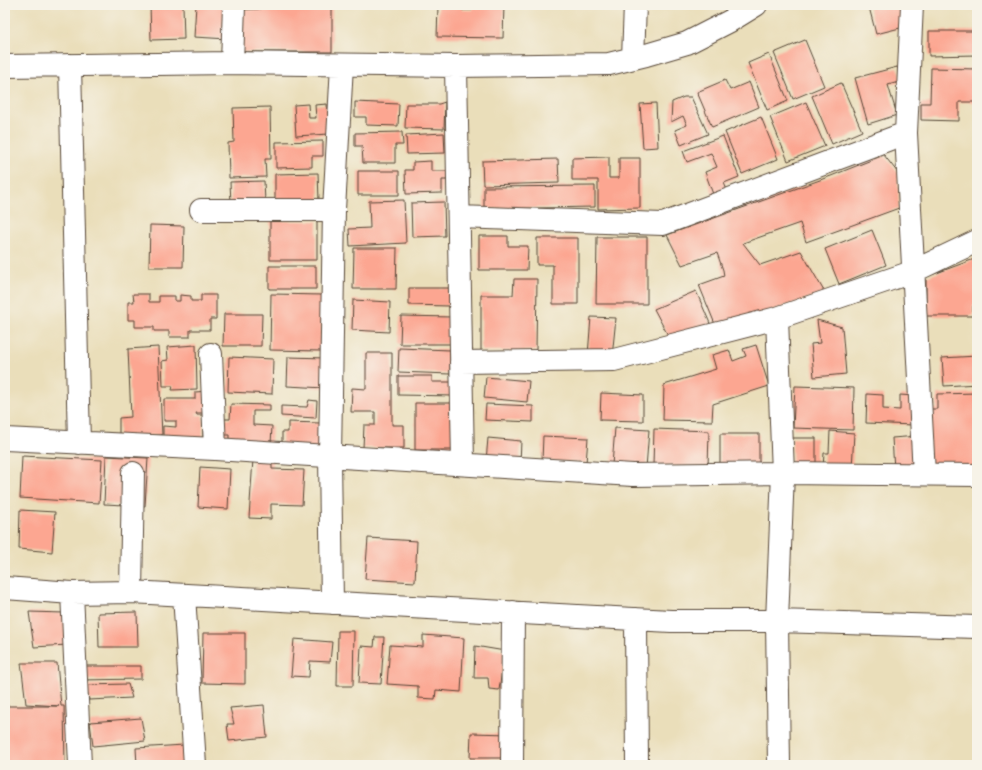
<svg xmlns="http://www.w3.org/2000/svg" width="982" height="770" viewBox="0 0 982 770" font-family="'IM FELL English',serif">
<rect width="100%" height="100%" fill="#f7f3e8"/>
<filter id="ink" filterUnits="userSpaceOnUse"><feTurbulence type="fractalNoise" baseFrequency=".025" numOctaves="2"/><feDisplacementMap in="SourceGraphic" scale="8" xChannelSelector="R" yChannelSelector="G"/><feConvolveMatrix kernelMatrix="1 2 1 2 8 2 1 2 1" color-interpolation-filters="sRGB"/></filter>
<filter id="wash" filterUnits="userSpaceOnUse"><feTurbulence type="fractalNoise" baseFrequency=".012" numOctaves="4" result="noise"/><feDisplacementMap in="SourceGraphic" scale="16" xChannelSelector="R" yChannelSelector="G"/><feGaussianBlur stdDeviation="0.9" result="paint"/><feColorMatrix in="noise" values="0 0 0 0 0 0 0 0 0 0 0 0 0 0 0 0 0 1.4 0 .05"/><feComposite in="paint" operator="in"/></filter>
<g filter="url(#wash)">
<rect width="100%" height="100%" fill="#eadeba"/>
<g id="blocks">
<path fill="#fca691" d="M150,5H183L184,39L151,40Z
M196,5H230L228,39L194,37Z
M261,5H332V52H239L238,10L261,9Z
M438,5H462V10H472V5H504L503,38L437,37Z
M877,5H903L908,26L876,34L869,7Z
M929,31H977V55L929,56Z
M805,40L824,86L793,99L774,53Z
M769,54L788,101L767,110L748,63Z
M897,67L902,81L888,85L897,115L868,124L855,78Z
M931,68L977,69V102H959V121L921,120V103H930Z
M725,80L730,90L749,82L759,107L712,127L697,92Z
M841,83L862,131L832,144L812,96Z
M684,97H691L708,134L681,145L675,130L687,125L683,116L671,122L672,102Z
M355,102L399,104L398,126L366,125V117H355Z
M445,102L444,129L405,128L406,104H439Z
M806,102L825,146L788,161L770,117Z
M656,103L658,147L643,148L640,104Z
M308,104L309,118H316L315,105L327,104L329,134L296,136L294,105Z
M270,107L271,159H265L266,177L229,178L228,143L234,142L233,108Z
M761,117L778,159L742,174L725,132Z
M402,132L403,145H395V163H363L362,146H355V133Z
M444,133L445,153L407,154L406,135Z
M723,136L739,177L724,183L728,192L714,197L705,172L717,167L711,153L687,162L683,151Z
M323,141V156H312V167L276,168V142Z
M884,155L898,173L899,208L806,242L800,223L743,243L760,265L801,251L825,293L717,329L699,285L724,276L723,270L717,253L682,265L667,235L831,176Z
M609,157V178H619V158H640V208L598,209V180H572V158Z
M558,159L559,183L483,185L482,161Z
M431,161V171H452V180H442V193L406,194L405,170H413V162Z
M358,171H399V195H358Z
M318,173L319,200L275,201V174Z
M264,181L265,202L231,203L230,182Z
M595,186V207L484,209V187Z
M404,200L406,243L350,246L349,229L370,228L369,201Z
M444,202L445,236L412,237L411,203Z
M270,221H317V260H270Z
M150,225L184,226L183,267H149Z
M872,230L886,265L839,284L825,249Z
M479,236H508V246H528L527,270H479Z
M597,237H647V304H596Z
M537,238H578V304H553V265H537Z
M354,248H397L396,289H353Z
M977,258V306H973V316H926V277Z
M269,266H316V289H269Z
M514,279H537L536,351H481V295H513Z
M409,288H450L449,306L409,305Z
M696,291L712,328L672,343L654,309Z
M133,294H149V302H159V296H175V301H180V295L191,296V301H201V295H216V319H210V330H190V337H169V331H154V327H135V320H128V302H134Z
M271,294L323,295L321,351L270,350Z
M353,300L390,302L389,332L352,330Z
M224,314H262L261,346H223Z
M401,316L452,317V344H400Z
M591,317L616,318L612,357L588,355Z
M817,320L842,327L846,374L814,377L811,344L820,343Z
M196,345L197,389L172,390L173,386H163L162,361L168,360L167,347Z
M756,345L769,386L713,404L712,421L663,420L664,385L716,369L712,355L729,350L733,361L746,356L743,349Z
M158,347L162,435L119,437V418L131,417L128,349Z
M399,348L450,350V374L398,372Z
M366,353H392V425H404V448H363L364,425H375V412H351L352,388L366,389Z
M977,356V384L944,386L942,358Z
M229,357L273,359L272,394L228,392Z
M288,357L326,358L325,388L287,386Z
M398,376H432V382H454V396L398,395Z
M486,377L529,381L527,402L484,398Z
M795,386L854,388L853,430L793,428Z
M209,391V413H196L197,415H203V438L163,443V426L176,427V421H164V399H195V392Z
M601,393L643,395V421L600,420Z
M977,393V467H928V409H937V394Z
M867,394L883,395V409L900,410V395L914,396L913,425L866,423Z
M309,400L317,401L316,418L281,416V406L307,407Z
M415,403H456V450H415Z
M231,404L270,405V411H253V425L272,426L271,444L229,443V435H220V419H230Z
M486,404L533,406V422L485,420Z
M288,422L320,423V449H282V432H288Z
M615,428L649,430L646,468L612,465Z
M654,429L709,431L708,467L653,466Z
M830,431L854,433L852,469L823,468L824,453H829Z
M720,434H759V466H720Z
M543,436L588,438L586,463L542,461Z
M918,436L920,467L894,469L892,438Z
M488,438L521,441L520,463L486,461Z
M792,438H816V465H792Z
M22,456L102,460L99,503L20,498Z
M106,456L148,458L145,506L104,504Z
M253,459L272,460V469L304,470L302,505L271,504V519L249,518Z
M200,467L230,469L228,509L198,507Z
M20,510L55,512L52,552L19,549Z
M368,538L417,541L415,582L365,579Z
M29,612L64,613L67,645L34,647Z
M137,612L138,647H99L98,613Z
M338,631H354L353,686H337Z
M203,633H245V684L202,683Z
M423,635L464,638L461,692L436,690L435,699L418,698V686L387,684L390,645L423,647Z
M375,637H384L381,684L359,683L361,646L374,647Z
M294,639L332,642L330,662L310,661L309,677L291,676Z
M475,646L505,651L499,690L489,689L488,678H474Z
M21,663H57L61,706H64L65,765H5V706H59L26,704Z
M80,666H141V679L81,680Z
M128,684L132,698L89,700L86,685Z
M264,705L267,737L229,741L227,724H234L230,708Z
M141,718L145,741L93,746L90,722Z
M471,733L510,734V758H470Z
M184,745L187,765H137L136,748Z"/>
</g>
</g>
<g filter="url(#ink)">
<use href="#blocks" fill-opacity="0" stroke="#554535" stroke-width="1"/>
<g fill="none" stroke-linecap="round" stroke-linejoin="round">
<defs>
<path id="street" d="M912,5L906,133L924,474
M633,58L635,5
M232,63L234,5
M70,65L79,443
M5,66L232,63L456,66L609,64L646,55L687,43L730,21L756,5
M456,66L463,464
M201,210H334
M459,217L663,224L906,133
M777,318L783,473L777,621L779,765
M211,354L215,449
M461,362L614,360L777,318L912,272L977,241
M5,439L215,449L633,475L783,473L977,475
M5,588L72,593L131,592L671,621H777L977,627
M131,592L133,473
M72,593L80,765
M184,595L195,765
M332,603L330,456L334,210L342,65
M636,619L637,765
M512,765L513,612"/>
</defs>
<use href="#street" stroke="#554535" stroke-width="24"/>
<use href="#street" stroke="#fff" stroke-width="22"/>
</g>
</g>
<rect width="982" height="770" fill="none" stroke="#f7f3e8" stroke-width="20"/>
</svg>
